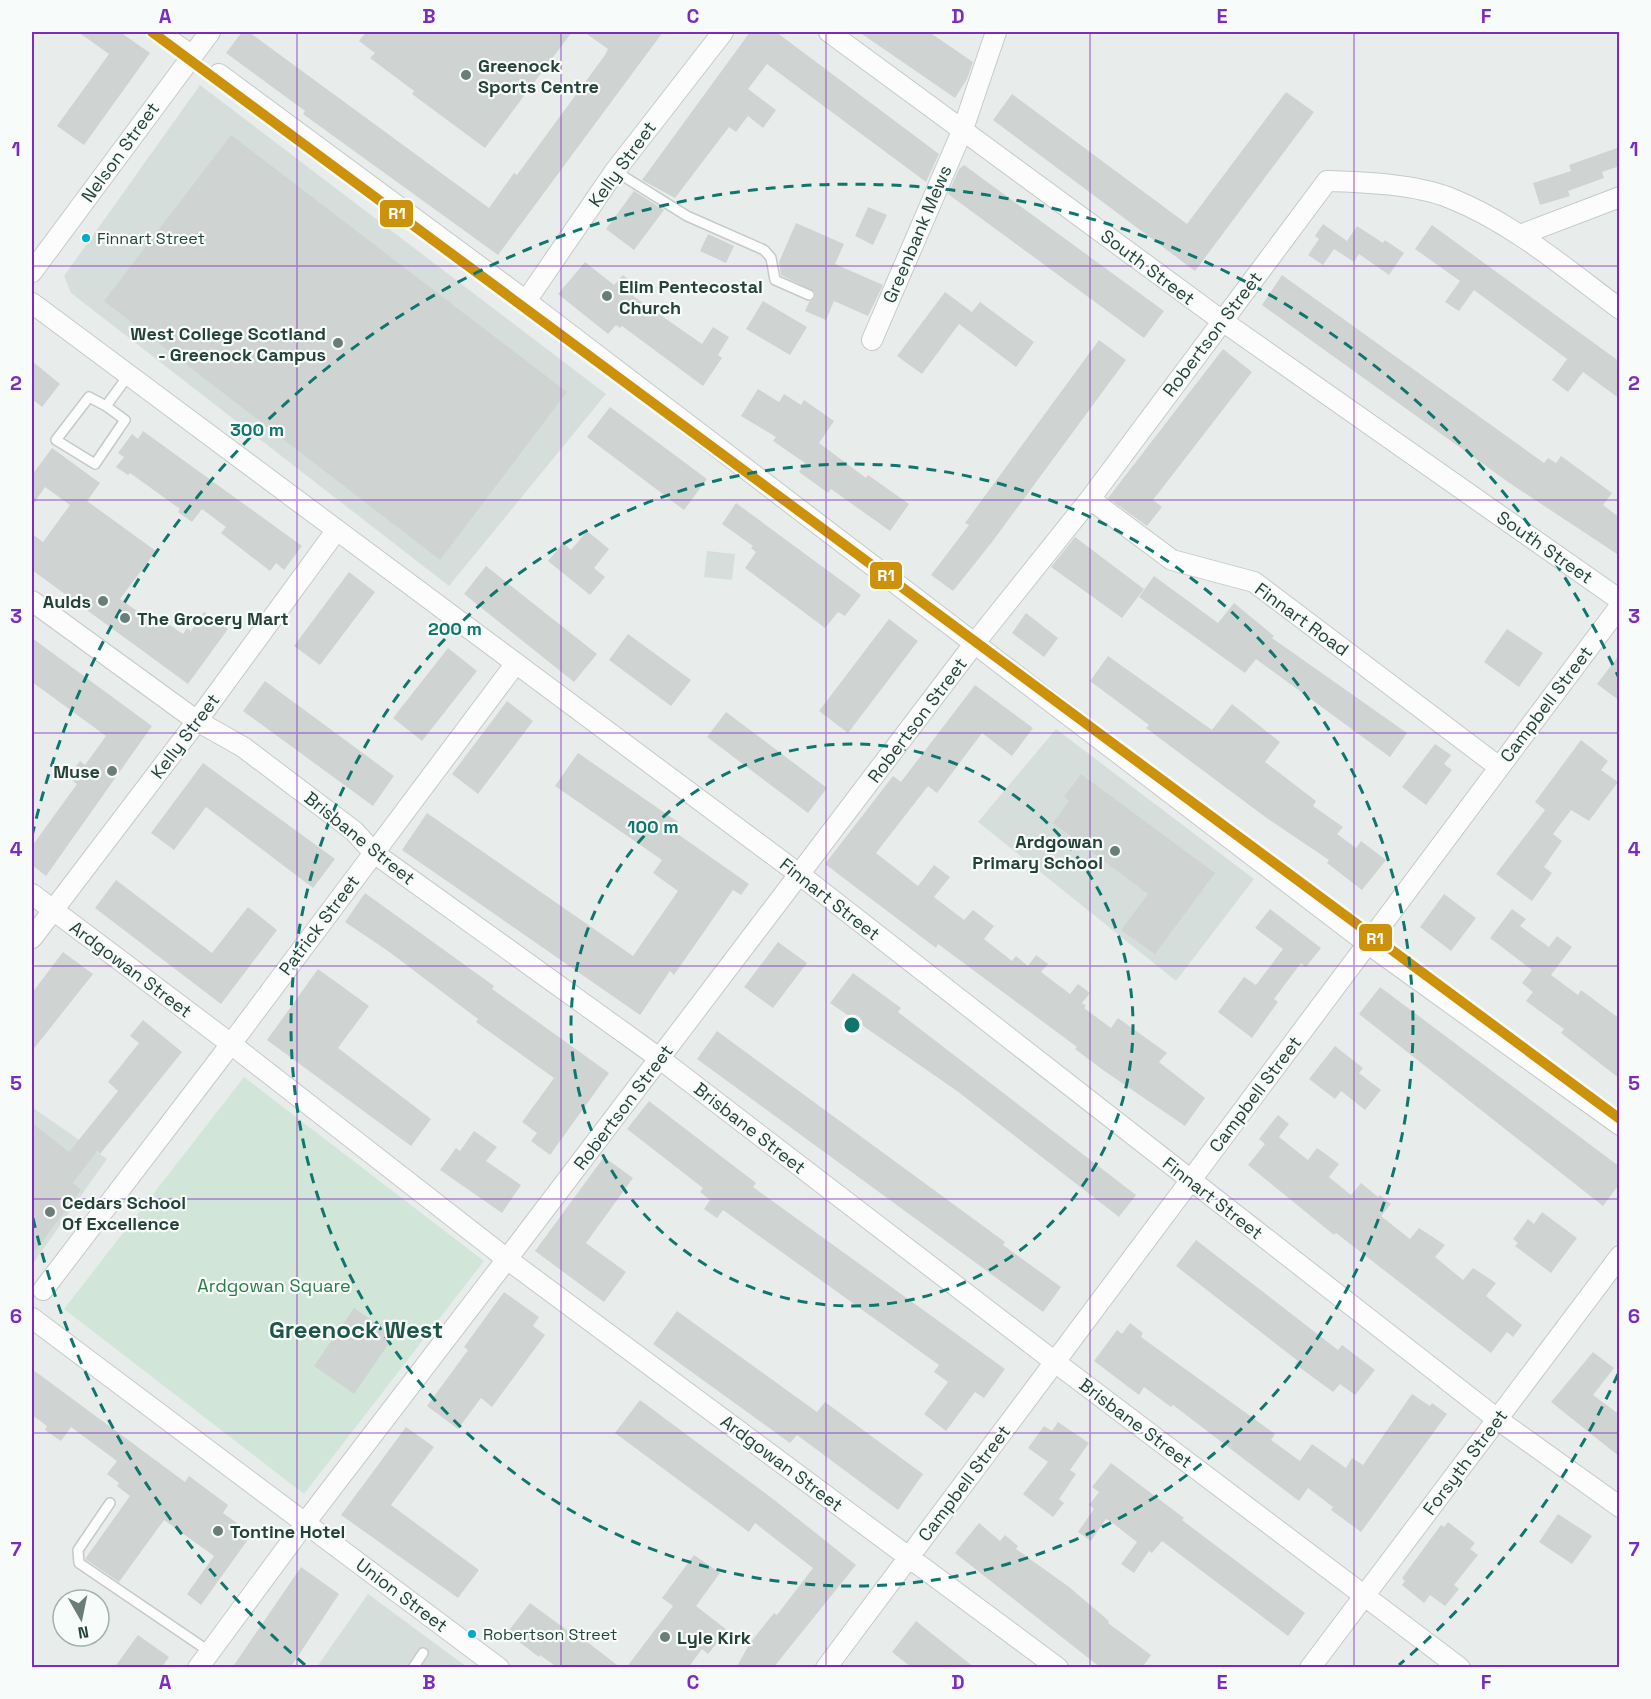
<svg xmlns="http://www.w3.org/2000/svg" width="1651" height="1699" viewBox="0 0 1651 1699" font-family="'Space Grotesk',sans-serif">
<rect width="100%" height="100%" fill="#e8edeb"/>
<path fill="#d6dedb" d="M200,85L606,394L449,586L71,293L64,276Z
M707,551L735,554L732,580L704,577Z
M1056,729L1254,879L1176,981L978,822Z
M33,1108L107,1159L32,1265V1110Z
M368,1594L467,1667L316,1668Z"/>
<path fill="#d1e6d8" d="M244,1077L484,1261L304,1494L64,1309Z"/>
<path fill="#cfd4d2" d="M78,32H120L150,53L84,145L57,126L109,54Z
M242,32H249L489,208L514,173L517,175L605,55L608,49L584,32H663L498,255L303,114L305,111L226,53Z
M366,32H572L485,148L412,94L414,91L370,58L375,53L359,41Z
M750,32H776L939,154L926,182L767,64L748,89L776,110L763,128L748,116L736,132L729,127L675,198L642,180Z
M859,32H929L973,62L967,79L955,98Z
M1286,92L1314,112L1195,271L993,120L1012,94L1187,224Z
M231,135L567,392L440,560L104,301Z
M1620,147V166L1602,172L1604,178L1568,191L1570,196L1540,205L1533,183L1571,171L1569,165Z
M964,165L1164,311L1144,338L948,194L959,169Z
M634,191L664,210L634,250L606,229Z
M868,207L887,215L873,245L855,236Z
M796,223L844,244L835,264L883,285L868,316L834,301L826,320L805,311L809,302L815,298V292L781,275L779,262Z
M1323,224L1347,241L1357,226L1383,243L1385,240L1404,253L1389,275L1359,254L1354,262L1334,249L1323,265L1308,255L1319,239L1315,236Z
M1432,225L1620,362V399L1583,372L1568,392L1552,380L1567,359L1474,290L1459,311L1445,302L1460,281L1415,249Z
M708,234L734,246L726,263L700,251Z
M585,262L614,285L623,275L639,288L633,296L702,344L713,327L729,337L718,355L722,358L703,386L622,326L620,328L616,325L608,334L558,294Z
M1282,275L1544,463L1548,458L1556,463L1561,456L1612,493L1603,505L1620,518V556L1508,482L1262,305Z
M945,292L972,312L980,302L1034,342L1016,367L959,324L922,374L897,356Z
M763,301L807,327L790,355L746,329Z
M1099,340L1126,360L992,542L953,591L931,575L969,525L965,523Z
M1223,349L1252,372L1153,500L1162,507L1147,526L1108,498Z
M32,361L60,384L42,407L32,399Z
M758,389L779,402L784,394L801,405L804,400L834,421L819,443L866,478L868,475L909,504L890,531L831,489L828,493L799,472L805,463L773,441L776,437L741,416Z
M610,407L707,479L684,510L587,437Z
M143,431L302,546L284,570L276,563L270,571L221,533L226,527L202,509L192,522L178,512L180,509L130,473L128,475L116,467L124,457L118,453L132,434L138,439Z
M52,448L100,483L87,501L156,551L120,599L150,620L154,614L183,634L187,628L191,631L204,612L228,629L188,684L32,570V534L43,542L70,505L45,487L32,506V475Z
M736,503L861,595L845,616L838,612L825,628L745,568L756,552L751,548L753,546L722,524Z
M587,531L609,549L594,568L605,577L590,595L548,561L563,543L571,550Z
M1075,537L1144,589L1122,618L1051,567Z
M486,566L597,654L574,682L464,594Z
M349,572L375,592L320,665L294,646Z
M1154,576L1218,623L1234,603L1274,636L1272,638L1407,733L1390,757L1256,659L1245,673L1139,597Z
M1026,613L1058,638L1044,657L1012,633Z
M889,619L918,641L848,733L819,711Z
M1507,629L1543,653L1519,687L1484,662Z
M628,634L691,680L671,706L609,660Z
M32,638L152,726L46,876L32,865V846L77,784L68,777L80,761L85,765L106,736L32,682Z
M448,648L477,671L422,741L393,718Z
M1620,654V701L1597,684Z
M1108,656L1212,730L1232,704L1280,742L1265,762L1316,801L1313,806L1343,827L1337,834L1356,848L1361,841L1386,860L1362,890L1327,863L1329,860L1268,819L1146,728L1149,725L1090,681Z
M265,681L394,776L373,806L243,711Z
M975,685L1033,728L1012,756L982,733L937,793L928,786L876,853L918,886L934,865L950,877L934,897L964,920L973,910L994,926L984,939L1012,961L1016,956L1028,966L1036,955L1048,964L1041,972L1070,994L1078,984L1090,993L1082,1003L1086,1006L1084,1008L1111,1028L1118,1018L1167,1053L1159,1062L1205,1098L1185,1126L1103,1070L1075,1049L1077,1047L938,944L936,948L825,864L893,776L901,782Z
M507,701L533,721L478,794L452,774Z
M726,712L827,788L808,813L707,737Z
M1581,740L1608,761L1601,770L1618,782L1589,821L1571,810L1553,834L1562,841L1544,867L1552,873L1532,901L1496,874L1545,810L1535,802Z
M1435,744L1451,755L1444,764L1452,770L1426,805L1402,787Z
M578,753L678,822L672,830L749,884L741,895L733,890L674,975L670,971L640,1015L402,850L427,813L633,956L678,891L653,873L662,860L555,786Z
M203,763L335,859L313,888L206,807L174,850L151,833Z
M1081,774L1215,873L1155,954L1121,930L1148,894L1053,823L1069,801L1064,797Z
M116,880L212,953L248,907L277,930L221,1004L95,908Z
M365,893L494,986L492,989L609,1073L550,1155L531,1141L537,1133L522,1122L554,1078L476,1022L478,1019L388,951L345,922Z
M1444,894L1476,918L1451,951L1420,927Z
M1270,909L1321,948L1306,967L1301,963L1274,999L1278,1002L1252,1038L1218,1012L1244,977L1256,985L1283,949L1255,928Z
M1512,909L1526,919L1520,926L1549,947L1557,936L1572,947L1551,975L1578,995L1581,990L1620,1019V1079L1561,1033L1564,1029L1526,1001L1533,992L1522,983L1532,970L1490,938Z
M778,942L807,963L773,1008L744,987Z
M63,952L93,974L32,1051V993Z
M318,969L369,1006L338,1048L431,1119L411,1146L267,1040Z
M853,973L901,1008L898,1012L1136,1195L1119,1217L957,1091L830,1003Z
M1380,987L1620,1167V1183L1603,1206L1359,1014Z
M143,1020L182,1052L100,1154L97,1151L73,1183L81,1190L32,1255V1123L69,1152L118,1091L108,1082L139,1043L130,1036Z
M717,1031L1005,1242L1003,1245L1061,1287L1043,1312L697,1059Z
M1335,1046L1363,1068L1359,1073L1381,1090L1365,1110L1341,1091L1335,1099L1309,1079Z
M649,1101L756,1183L753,1187L1005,1369L984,1398L975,1392L946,1431L924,1414L948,1382L934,1372L939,1365L723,1210L717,1218L704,1209L710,1200L700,1192L703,1188L627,1129Z
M1278,1115L1289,1124L1279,1137L1308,1160L1317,1148L1327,1155L1339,1164L1329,1177L1351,1195L1361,1183L1378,1197L1380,1195L1391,1204L1381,1216L1410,1239L1419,1228L1445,1245L1435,1257L1463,1280L1473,1268L1496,1283L1486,1296L1522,1325L1513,1337L1507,1332L1491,1353L1336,1233L1334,1235L1248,1165L1265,1144L1259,1139Z
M474,1131L497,1147L486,1161L521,1185L502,1213L440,1170L456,1148L460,1151Z
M604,1157L633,1178L586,1243L626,1272L604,1302L535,1251Z
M1542,1212L1577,1238L1551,1273L1515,1246L1518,1243L1513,1239L1528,1219L1534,1224Z
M1196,1240L1338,1350L1342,1345L1375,1370L1355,1395L1340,1384L1333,1392L1295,1364L1298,1361L1176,1266Z
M504,1292L539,1317L533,1326L545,1335L492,1407L481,1398L458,1429L427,1406L468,1350L464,1347Z
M354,1308L394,1336L354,1394L314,1366Z
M677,1311L817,1412L825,1402L923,1474L898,1510L797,1435L790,1443L653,1344Z
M1130,1323L1143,1333L1141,1337L1275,1434L1271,1440L1300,1461L1312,1444L1346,1468L1352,1458L1363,1465L1412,1394L1430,1406L1432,1403L1447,1414L1361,1532L1331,1510L1333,1507L1308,1488L1299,1501L1173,1405L1171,1407L1144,1387L1139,1395L1094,1361L1117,1330L1122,1334Z
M1593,1352L1614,1368L1593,1395L1620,1415V1457L1551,1402Z
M32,1369L185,1482L189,1476L228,1505L223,1513L252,1534L201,1605L187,1594L214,1556L164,1520L119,1582L85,1559L130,1496L117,1486L119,1483L107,1474L117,1461L71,1427L61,1441L45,1430L47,1426L32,1415Z
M640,1400L773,1499L856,1565L773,1668H736L750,1643L774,1613L777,1615L813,1568L755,1523L749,1532L615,1433Z
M1058,1422L1089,1443L1070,1470L1076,1474L1059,1499L1064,1503L1053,1517L1023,1494L1048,1462L1028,1448L1044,1426L1052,1431Z
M406,1427L434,1447L391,1505L479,1570L458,1598L341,1515Z
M1111,1463L1184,1518L1182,1520L1305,1613L1288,1636L1162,1541L1152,1553L1149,1551L1134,1573L1121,1564L1137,1542L1110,1521L1106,1519L1091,1541L1078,1532L1094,1509L1089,1505L1099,1492L1092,1487Z
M1558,1514L1592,1536L1572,1564L1539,1542Z
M1448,1522L1475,1543L1470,1549L1478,1555L1454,1585L1459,1589L1445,1606L1430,1595L1424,1603L1402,1585L1405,1581L1402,1578L1441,1525L1444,1527Z
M979,1523L1000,1541L1005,1535L1018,1546L1016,1549L1069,1587L1109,1621L1108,1623L1151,1655L1142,1668H1101L955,1553Z
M694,1555L720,1573L696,1606L727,1630L708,1654L702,1649L688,1668H626L673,1606L662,1598Z
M301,1567L339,1594L306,1644L290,1668H232Z
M530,1603L575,1636L577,1634L621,1668H558L540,1655L539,1657L507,1633Z
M916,1621L975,1668H912L892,1652Z
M138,1635L169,1657L161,1668H114Z"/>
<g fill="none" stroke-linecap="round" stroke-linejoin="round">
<defs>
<path id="service" d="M615,171L687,216L764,250L771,258L775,280L809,295
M89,397L106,406L125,420L95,464L56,440Z
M106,406L128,376
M110,1503L78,1550L79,1563L210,1652
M413,1668L423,1653"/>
<path id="minor" d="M158,32L191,55
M829,32L1221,320L1620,600
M219,74L526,301L1367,943L1620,1125
M1520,235L1620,197
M32,272L210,32
M526,301L615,171L723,32
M32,303L799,874L1497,1419L1620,1507
M872,340L963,129L996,32
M1090,499L1172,560L1254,582L1499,767
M32,601L197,721L243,747L354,831L374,853L659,1058L1055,1362L1460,1668
M32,894L231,1044L516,663
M32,938L197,721L336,531
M32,1318L305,1523L507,1259L231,1044L43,1290
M198,1668L305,1523L499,1668
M826,1668L1620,606
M1058,1668L507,1259L974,644L1090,499L1327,181C1364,182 1415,184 1450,198C1513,223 1566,269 1620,309
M1310,1668L1620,1256"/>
</defs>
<use href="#service" stroke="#c5cac8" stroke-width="12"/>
<use href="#minor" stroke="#c5cac8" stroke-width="22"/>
<use href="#service" stroke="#fcfcfc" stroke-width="9"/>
<use href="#minor" stroke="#fcfcfc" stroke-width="20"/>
<defs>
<path id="rail-1" d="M152,32L1620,1119"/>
</defs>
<use href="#rail-1" stroke="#f7fbf9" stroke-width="15"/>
<use href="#rail-1" stroke="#cd920c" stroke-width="10"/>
</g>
<path fill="none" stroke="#7b2cbf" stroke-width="1.5" stroke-opacity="0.55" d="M297,32V1668M561,32V1668M826,32V1668M1090,32V1668M1354,32V1668M32,266H1620M32,500H1620M32,733H1620M32,966H1620M32,1199H1620M32,1433H1620"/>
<g fill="none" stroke="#0f766e" stroke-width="3" stroke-dasharray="10 8">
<circle cx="852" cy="1025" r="281"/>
<circle cx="852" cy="1025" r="561"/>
<path d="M1618 1374A842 842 0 0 1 1399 1665M305 1665A842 842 0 0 1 32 1214M32 836A842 842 0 0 1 1618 676"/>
</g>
<g fill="#697e78" stroke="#f7fbf9" stroke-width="2">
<circle cx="466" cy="75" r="6"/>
<circle cx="607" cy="296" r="6"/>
<circle cx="338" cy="343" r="6"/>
<circle cx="103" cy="601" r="6"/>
<circle cx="125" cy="618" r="6"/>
<circle cx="112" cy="771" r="6"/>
<circle cx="1115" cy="851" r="6"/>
<circle cx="50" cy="1212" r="6"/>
<circle cx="218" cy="1531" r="6"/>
<circle cx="665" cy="1637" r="6"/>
</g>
<g fill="#00a9ce" stroke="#f7fbf9" stroke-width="2">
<circle cx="86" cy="238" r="5"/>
<circle cx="472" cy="1634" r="5"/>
</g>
<g text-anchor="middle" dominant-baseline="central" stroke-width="4.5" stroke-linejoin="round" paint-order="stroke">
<g font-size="16" fill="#24423a" stroke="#f7fbf9" text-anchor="start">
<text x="97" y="238">Finnart Street</text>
<text x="483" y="1634">Robertson Street</text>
</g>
<g font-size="18" font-weight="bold" fill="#24423a" stroke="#f7fbf9" text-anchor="start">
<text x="478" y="65">Greenock<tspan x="478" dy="21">Sports Centre</tspan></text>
<text x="619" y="286">Elim Pentecostal<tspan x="619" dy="21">Church</tspan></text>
<text x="326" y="333" text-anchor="end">West College Scotland<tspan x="326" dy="21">- Greenock Campus</tspan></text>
<text x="91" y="601" text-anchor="end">Aulds</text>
<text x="137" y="618">The Grocery Mart</text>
<text x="100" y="771" text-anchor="end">Muse</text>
<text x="1103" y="841" text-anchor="end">Ardgowan<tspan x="1103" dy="21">Primary School</tspan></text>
<text x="62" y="1202">Cedars School<tspan x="62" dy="21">Of Excellence</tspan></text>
<text x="230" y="1531">Tontine Hotel</text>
<text x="677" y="1637">Lyle Kirk</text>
</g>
<g font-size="18" fill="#24423a" stroke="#f7fbf9">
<text transform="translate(120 152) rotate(-54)">Nelson Street</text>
<text transform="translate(622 164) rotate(-54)">Kelly Street</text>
<text transform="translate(917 234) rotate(-67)">Greenbank Mews</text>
<text transform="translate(1148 267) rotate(37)">South Street</text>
<text transform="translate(1212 334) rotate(-53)">Robertson Street</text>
<text transform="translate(1545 547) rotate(35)">South Street</text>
<text transform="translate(1302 619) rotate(36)">Finnart Road</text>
<text transform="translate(1546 704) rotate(-53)">Campbell Street</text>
<text transform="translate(917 720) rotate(-53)">Robertson Street</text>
<text transform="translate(185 736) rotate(-53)">Kelly Street</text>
<text transform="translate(360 838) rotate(39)">Brisbane Street</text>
<text transform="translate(830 899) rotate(38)">Finnart Street</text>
<text transform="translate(319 925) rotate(-53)">Patrick Street</text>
<text transform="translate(131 969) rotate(37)">Ardgowan Street</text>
<text transform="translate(1255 1094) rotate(-53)">Campbell Street</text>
<text transform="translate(623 1107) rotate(-53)">Robertson Street</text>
<text transform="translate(750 1128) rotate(38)">Brisbane Street</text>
<text transform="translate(1213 1198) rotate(38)">Finnart Street</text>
<text transform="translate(1136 1423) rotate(37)">Brisbane Street</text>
<text transform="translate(1465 1462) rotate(-53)">Forsyth Street</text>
<text transform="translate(782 1463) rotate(37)">Ardgowan Street</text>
<text transform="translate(964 1483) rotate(-53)">Campbell Street</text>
<text transform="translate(402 1595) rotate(37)">Union Street</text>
</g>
<g font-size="18" fill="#2d7a4b" stroke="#f7fbf9">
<text x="274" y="1285">Ardgowan Square</text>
</g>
<g font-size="24" font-weight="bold" fill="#1f5548" stroke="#f7fbf9">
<text x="356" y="1329">Greenock West</text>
</g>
</g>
<circle cx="852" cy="1025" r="9" fill="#0f766e" stroke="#f7fbf9" stroke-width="3"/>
<g font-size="18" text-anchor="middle" font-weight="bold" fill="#0f766e" stroke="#f7fbf9" stroke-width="4.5" stroke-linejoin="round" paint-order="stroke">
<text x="257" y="436">300 m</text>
<text x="455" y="635">200 m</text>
<text x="653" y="833">100 m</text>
</g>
<g stroke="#f7fbf9" stroke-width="2">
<rect x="379" y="199" width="35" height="29" rx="6" fill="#cd920c"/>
<rect x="869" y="561" width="34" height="29" rx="6" fill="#cd920c"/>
<rect x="1358" y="923" width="35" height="29" rx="6" fill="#cd920c"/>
</g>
<g font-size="16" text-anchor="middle" font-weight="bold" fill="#fff">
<text x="397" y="219">R1</text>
<text x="886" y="581">R1</text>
<text x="1375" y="944">R1</text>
</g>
<rect width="1651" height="1699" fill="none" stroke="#f7fbf9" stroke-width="66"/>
<g transform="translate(81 1618) rotate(171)"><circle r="28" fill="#f7fbf9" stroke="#a3b1ad" stroke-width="1.5"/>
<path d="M0-4.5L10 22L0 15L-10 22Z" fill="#697e78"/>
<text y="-9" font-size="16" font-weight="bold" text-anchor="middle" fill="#24423a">N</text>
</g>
<rect x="33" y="33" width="1585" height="1633" fill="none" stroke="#7b2cbf" stroke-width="2"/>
<g font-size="20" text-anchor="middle" font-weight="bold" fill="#7b2cbf">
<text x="165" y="23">A</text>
<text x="429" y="23">B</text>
<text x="693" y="23">C</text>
<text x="958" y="23">D</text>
<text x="1222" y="23">E</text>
<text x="1486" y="23">F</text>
<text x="16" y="156">1</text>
<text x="1634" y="156">1</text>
<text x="16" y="390">2</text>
<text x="1634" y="390">2</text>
<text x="16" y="623">3</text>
<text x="1634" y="623">3</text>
<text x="16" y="856">4</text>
<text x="1634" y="856">4</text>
<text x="16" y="1090">5</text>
<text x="1634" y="1090">5</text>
<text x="16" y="1323">6</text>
<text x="1634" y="1323">6</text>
<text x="16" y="1556">7</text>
<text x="1634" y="1556">7</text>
<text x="165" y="1689">A</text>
<text x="429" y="1689">B</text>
<text x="693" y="1689">C</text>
<text x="958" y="1689">D</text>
<text x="1222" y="1689">E</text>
<text x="1486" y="1689">F</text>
</g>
</svg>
